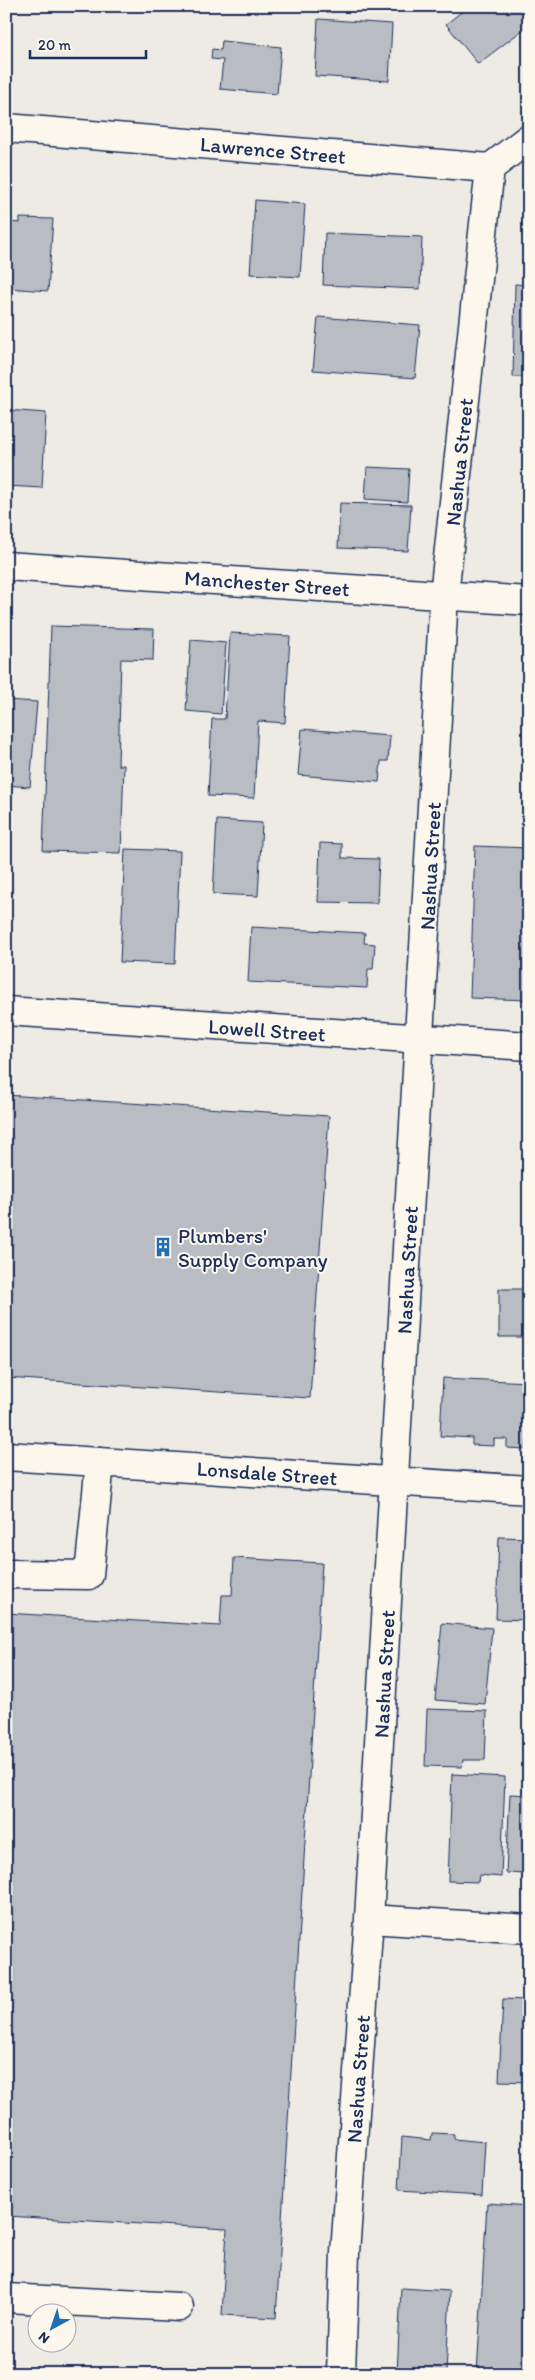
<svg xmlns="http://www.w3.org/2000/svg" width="535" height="2380" viewBox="0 0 535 2380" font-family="Itim,sans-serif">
<rect width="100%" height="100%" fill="#eeebe4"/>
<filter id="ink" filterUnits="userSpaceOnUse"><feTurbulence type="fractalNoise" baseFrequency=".02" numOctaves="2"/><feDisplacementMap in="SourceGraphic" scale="10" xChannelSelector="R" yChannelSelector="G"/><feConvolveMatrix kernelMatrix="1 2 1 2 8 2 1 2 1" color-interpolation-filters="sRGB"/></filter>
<g filter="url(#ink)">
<path fill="#b9bcc3" stroke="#1b2f5e" d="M469,6H529V25L478,64L446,24Z
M318,19L392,24L389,81L315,76Z
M222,41L281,47L277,94L220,89L223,60L211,59L212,49L221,50Z
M255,200L305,204L300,277L250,274Z
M20,218L53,219L48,291L6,288L9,222L20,223Z
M325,233L422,237L420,289L323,285Z
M515,284L529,285V377H513Z
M318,317L420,325L415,378L313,370Z
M6,410L46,413L42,488L6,486Z
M367,467L409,469L407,502L365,499Z
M340,503L411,505L408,551L338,548Z
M51,626L154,629L153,660L121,659L118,765H124L121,853L43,851Z
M230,633L290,636L285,723L258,721L254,798L208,796L212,719H225Z
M191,640L226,643L221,714L186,711Z
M6,700L37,702L30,787L6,785Z
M302,729L390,736L388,761H381L379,782L298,775Z
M217,820L262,823L258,896L213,894Z
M320,843L342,844V858L379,859L377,903L318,902Z
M475,846L529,848V1000L470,998Z
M125,849L180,851L175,964L120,962Z
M251,927L365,933L364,943L375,944L373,969H368L367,988L248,982Z
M6,1095L329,1116L310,1398L6,1378Z
M499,1289H529V1337H499Z
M443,1378L529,1382V1440H527L526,1449L507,1448V1439H494V1446L472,1445V1438L440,1436Z
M499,1537L529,1538V1620L496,1619Z
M234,1558L322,1563L276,2318L222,2315L227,2229L6,2216V1613L220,1626L222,1595H232Z
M442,1623L492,1628L485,1704L435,1700Z
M427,1709L487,1711L485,1760H463L462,1767L425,1766Z
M452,1774L505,1777L501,1877L479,1875L478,1882L448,1881Z
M510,1794L529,1795V1880H525L526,1874L506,1873Z
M527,1991L529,2082L499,2081L503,1999L527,2000Z
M432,2133L454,2134V2139L485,2142L482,2195L399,2190L402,2137L431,2140Z
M487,2203L529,2206L528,2374H477Z
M401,2288L450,2291L446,2374H397Z"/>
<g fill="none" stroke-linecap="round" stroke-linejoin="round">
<defs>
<path id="minor" d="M6,128L490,168L529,138
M6,566L529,601
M6,1011L529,1046
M6,1456L529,1490
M6,1574L89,1575L100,1462
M369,1919L529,1929
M6,2298L179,2307
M341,2374L345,2253L369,1919L444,595L490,168"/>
</defs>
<use href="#minor" stroke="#1b2f5e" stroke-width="31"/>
<use href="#minor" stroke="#fbf7ec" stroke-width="28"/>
</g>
</g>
<defs>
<symbol id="building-bare" viewBox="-9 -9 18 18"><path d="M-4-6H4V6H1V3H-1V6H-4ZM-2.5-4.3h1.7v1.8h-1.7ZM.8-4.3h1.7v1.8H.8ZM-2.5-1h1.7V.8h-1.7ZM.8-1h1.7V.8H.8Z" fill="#1f6fb2" stroke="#fbf7ec" stroke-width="2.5" paint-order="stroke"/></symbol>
</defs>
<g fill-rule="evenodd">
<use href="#building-bare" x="149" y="1233" width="28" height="28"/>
</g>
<g text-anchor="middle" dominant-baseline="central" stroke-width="4" stroke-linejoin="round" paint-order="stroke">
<g font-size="21" fill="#1b2f5e" stroke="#fbf7ec">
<text transform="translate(273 150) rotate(5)">Lawrence Street</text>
<text transform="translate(459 462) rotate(-84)">Nashua Street</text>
<text transform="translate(267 583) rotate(4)">Manchester Street</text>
<text transform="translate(430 866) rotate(-87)">Nashua Street</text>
<text transform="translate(267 1030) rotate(4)">Lowell Street</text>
<text transform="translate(407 1270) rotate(-87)">Nashua Street</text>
<text transform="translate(267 1473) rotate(4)">Lonsdale Street</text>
<text transform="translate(384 1674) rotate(-87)">Nashua Street</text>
<text transform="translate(358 2079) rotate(-86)">Nashua Street</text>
</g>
<g font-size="21" fill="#1b2f5e" stroke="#fbf7ec" text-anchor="start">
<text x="178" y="1235">Plumbers'<tspan x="178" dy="24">Supply Company</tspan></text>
</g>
</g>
<rect width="535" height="2380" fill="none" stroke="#fbf7ec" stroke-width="25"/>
<rect x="12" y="12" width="510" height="2355" fill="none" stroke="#1b2f5e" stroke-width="2" filter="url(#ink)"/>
<g transform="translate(52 2328) rotate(220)"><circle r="24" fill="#fbf7ec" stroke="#a1a7b3"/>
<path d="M0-4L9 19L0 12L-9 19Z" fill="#1f6fb2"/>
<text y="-8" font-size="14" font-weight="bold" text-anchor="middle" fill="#1b2f5e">N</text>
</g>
<path d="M30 50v8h116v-8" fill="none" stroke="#1b2f5e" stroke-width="2.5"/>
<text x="38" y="50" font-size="15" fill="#1b2f5e" stroke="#fbf7ec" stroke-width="4" paint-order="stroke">20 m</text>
</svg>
